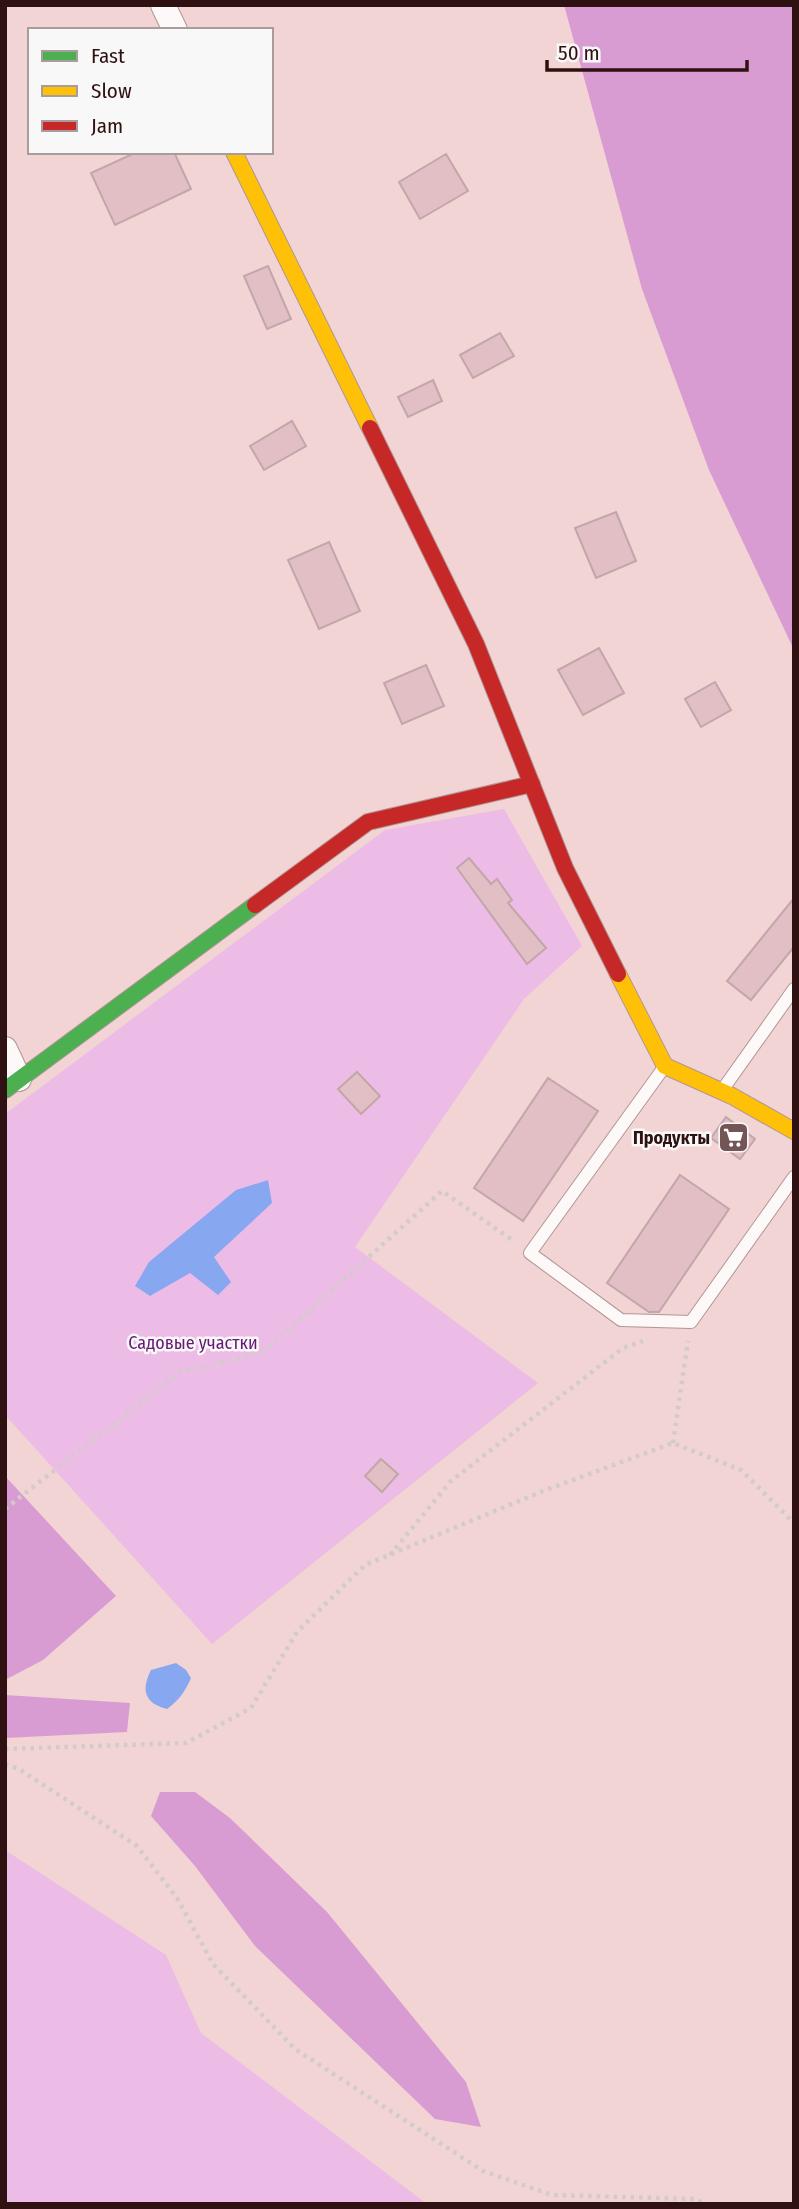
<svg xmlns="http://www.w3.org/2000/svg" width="799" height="2209" viewBox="0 0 799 2209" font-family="'Fira Sans Condensed',sans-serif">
<rect width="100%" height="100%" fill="#f1d4d3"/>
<path fill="#edbce6" d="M504,809L582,946L524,999L355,1247L538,1383L212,1644L5,1415V1114L385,830Z
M5,1850L166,1955L201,2033L427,2204H5Z"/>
<path fill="#d89cd3" d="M564,5H794V650L709,470L642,289Z
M5,1476L116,1596L43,1660L5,1680Z
M5,1695L130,1703L127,1732L5,1738Z
M160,1792H195L230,1818L327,1912L466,2082L481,2127L435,2119L255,1946L195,1866L151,1816Z"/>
<path fill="#87a7f0" d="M268,1180L272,1203L214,1257L231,1282L218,1295L190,1273L150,1296L135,1286L149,1262L236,1190Z
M176,1663L186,1670L191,1678C185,1692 179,1700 167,1709C144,1703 141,1690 151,1670Z"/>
<path fill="#e1bfc5" stroke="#c2a6aa" stroke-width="2" d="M137,152H174L191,189L115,225L91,173Z
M446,154L468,191L420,219L399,182Z
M268,266L291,319L267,329L244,276Z
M500,333L514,356L473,378L460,355Z
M433,380L442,401L408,417L398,397Z
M292,421L306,446L264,470L250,446Z
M616,512L636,561L596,578L575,528Z
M329,542L360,611L319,629L288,560Z
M599,648L624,693L583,715L558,670Z
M426,665L444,706L402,724L384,683Z
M715,682L731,710L701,727L685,699Z
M469,858L491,884L497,879L512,900L508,903L546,948L527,964L457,868Z
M794,898V947L751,1000L727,981Z
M357,1072L380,1096L361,1114L338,1089Z
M548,1078L598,1111L523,1221L474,1188Z
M726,1117L755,1139L740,1159L711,1138Z
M680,1175L729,1209L659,1312H649L607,1283Z
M381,1459L398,1474L382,1492L365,1476Z"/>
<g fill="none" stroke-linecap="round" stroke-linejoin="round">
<defs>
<path id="lane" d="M665,1066L530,1253L621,1320L691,1322L794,1177
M723,1089L794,989"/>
<path id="street" d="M163,5L175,30
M5,1049L19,1079"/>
<path id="fast" d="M5,1090L255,905"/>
<path id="slow" d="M234,152L370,428
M618,974L665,1066L732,1096L794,1131"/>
<path id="jam" d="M370,428L476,644L565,868L618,974
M255,905L368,822L532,784"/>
</defs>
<use href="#lane" stroke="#b19595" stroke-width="14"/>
<use href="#street" stroke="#b19595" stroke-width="26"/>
<use href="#fast" stroke="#b19595" stroke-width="18"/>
<use href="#slow" stroke="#b19595" stroke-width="18"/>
<use href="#jam" stroke="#b19595" stroke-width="18"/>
<path stroke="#d3cbca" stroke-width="4.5" stroke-dasharray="3.5 5" stroke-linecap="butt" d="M673,1443L688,1341
M5,1509L180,1372L262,1353L442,1191L515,1242
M390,1555L451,1481L623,1348L643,1341
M5,1749L186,1743L251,1708L297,1632L365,1565L543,1491L673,1443L741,1470L794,1523
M5,1764L19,1769L137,1846L177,1898L213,1964L295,2049L483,2171L552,2195L695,2199L705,2204"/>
<use href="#lane" stroke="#fdf9f8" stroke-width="12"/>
<use href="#street" stroke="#fdf9f8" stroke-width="24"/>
<use href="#fast" stroke="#4caf50" stroke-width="16"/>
<use href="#slow" stroke="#ffc107" stroke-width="16"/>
<use href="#jam" stroke="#c62828" stroke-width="16"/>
</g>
<defs>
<symbol id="supermarket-square" viewBox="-11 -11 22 22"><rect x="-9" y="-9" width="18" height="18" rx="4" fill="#745555" stroke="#f8f8f8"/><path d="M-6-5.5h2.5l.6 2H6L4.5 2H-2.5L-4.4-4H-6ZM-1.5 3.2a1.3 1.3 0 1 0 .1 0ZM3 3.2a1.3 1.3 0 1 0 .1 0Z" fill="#fff"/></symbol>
</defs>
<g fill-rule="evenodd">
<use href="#supermarket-square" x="716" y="1120" width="35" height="35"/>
</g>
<g text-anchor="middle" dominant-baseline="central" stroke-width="5" stroke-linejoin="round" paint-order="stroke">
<g font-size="18" font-weight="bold" fill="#301111" stroke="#f8f8f8" text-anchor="end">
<text x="710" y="1138">Продукты</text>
</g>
<g font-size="18" fill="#671874" stroke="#f8f8f8">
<text x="193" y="1343">Садовые участки</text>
</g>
</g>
<rect width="799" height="2209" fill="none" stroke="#301111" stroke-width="14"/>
<rect x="28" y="28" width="245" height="126" fill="#f8f8f8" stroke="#a89c9c" stroke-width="2"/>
<rect x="42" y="51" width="35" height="10" fill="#4caf50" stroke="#a89c9c" stroke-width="2"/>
<text x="91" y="63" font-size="21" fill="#301111">Fast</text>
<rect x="42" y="86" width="35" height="10" fill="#ffc107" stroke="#a89c9c" stroke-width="2"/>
<text x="91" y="98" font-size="21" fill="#301111">Slow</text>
<rect x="42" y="121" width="35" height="10" fill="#c62828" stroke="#a89c9c" stroke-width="2"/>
<text x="91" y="133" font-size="21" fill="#301111">Jam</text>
<path d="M547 60v10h200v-10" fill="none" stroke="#301111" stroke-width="3.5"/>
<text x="558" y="60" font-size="21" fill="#301111" stroke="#f8f8f8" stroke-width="5" paint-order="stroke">50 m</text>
</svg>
